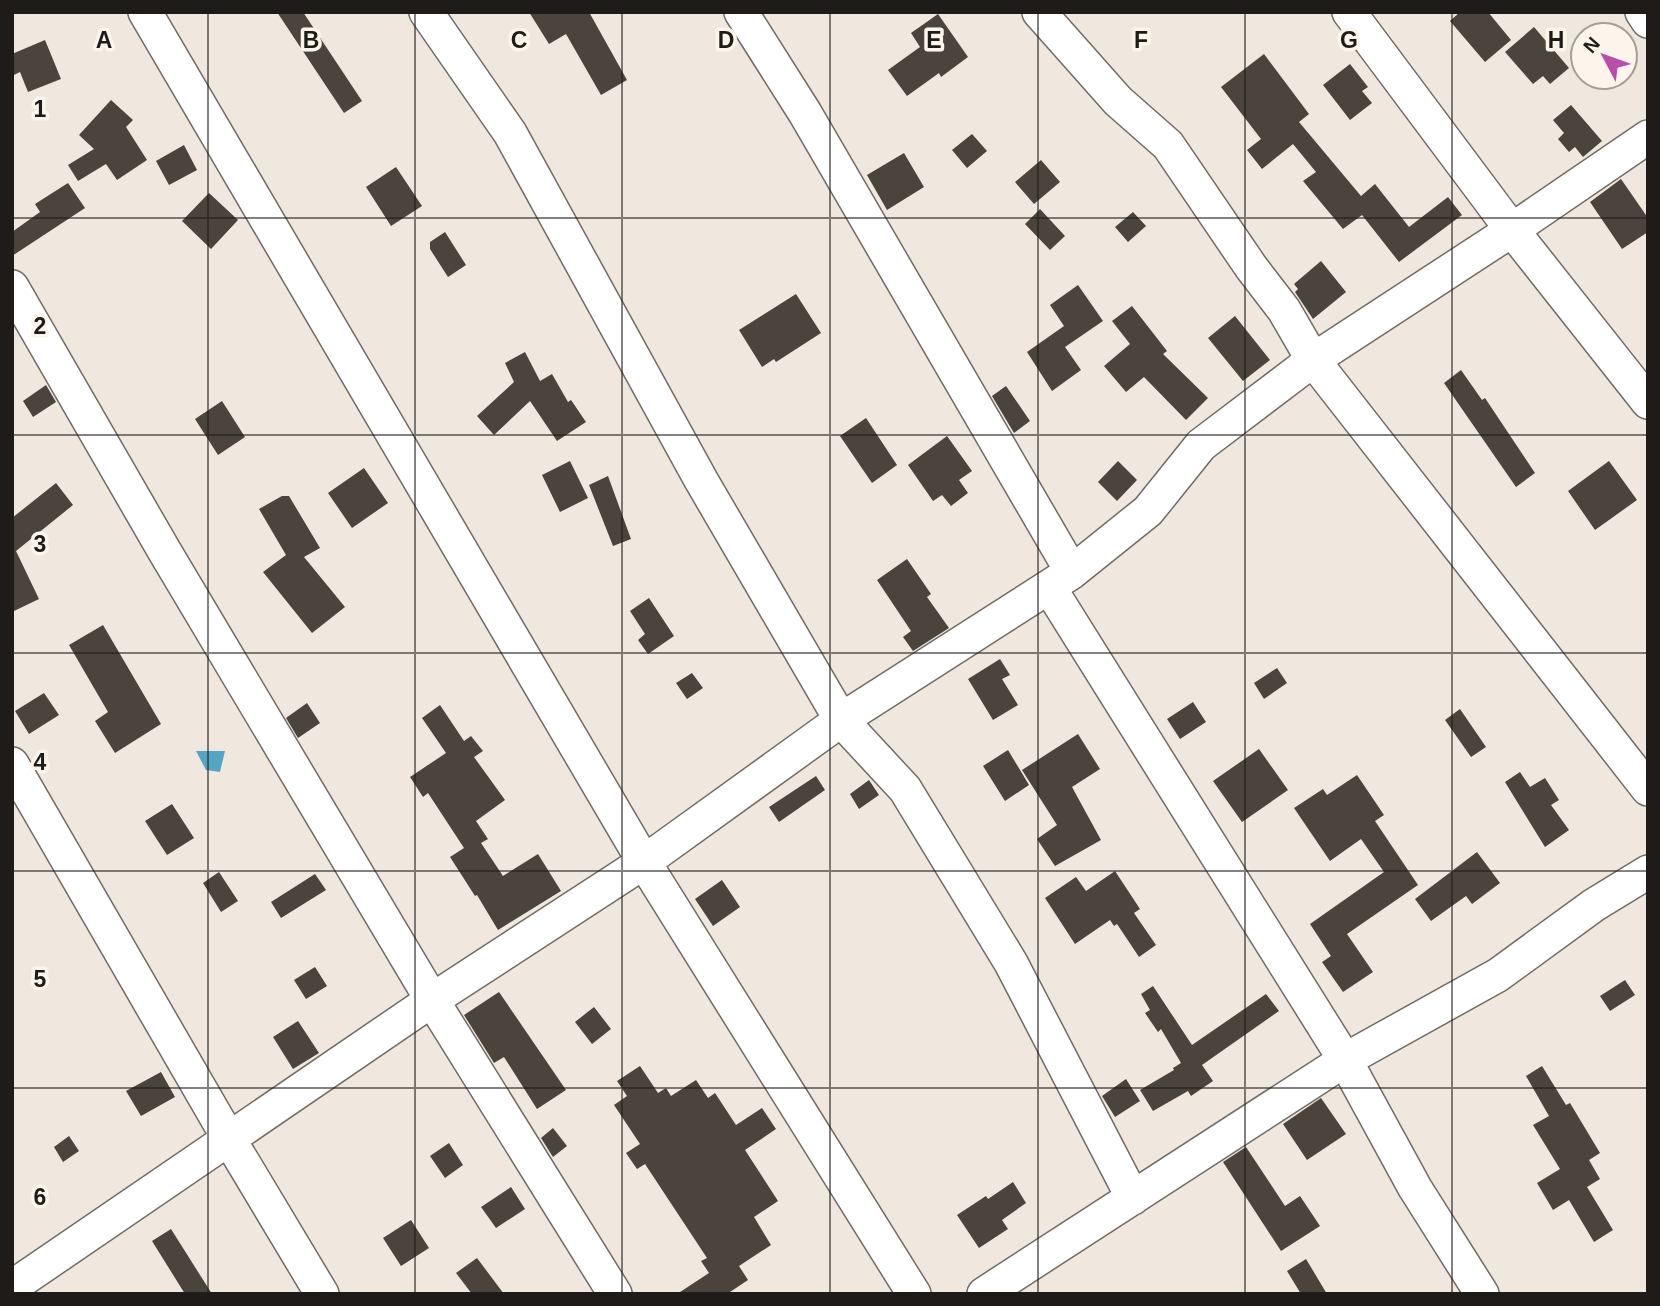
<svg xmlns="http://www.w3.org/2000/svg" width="1660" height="1306" viewBox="0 0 1660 1306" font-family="Arial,sans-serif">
<rect width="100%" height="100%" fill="#f0e7de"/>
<path fill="#54a5c4" d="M196,751H225L220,772L206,770Z"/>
<path fill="#4b443d" d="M277,12H303L362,101L344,113Z
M529,12H589L627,80L601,95L566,34L549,44Z
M1460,12H1488L1511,40L1485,62L1450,21Z
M938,14L968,57L941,77L939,73L907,96L888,70L920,47L911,33Z
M1534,27L1569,68L1550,84L1543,76L1533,84L1505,52Z
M45,40L61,79L28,92L20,72L12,76V54Z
M1264,54L1309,114L1299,122L1361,196L1375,184L1409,227L1448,197L1462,215L1399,262L1362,215L1343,229L1303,181L1316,172L1293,144L1262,169L1247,150L1261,139L1221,87Z
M1350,64L1368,87L1362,91L1372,103L1350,120L1323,85Z
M111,100L133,120L126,127L147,160L117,180L106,164L78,181L68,165L94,149L79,135Z
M1571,105L1602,141L1583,157L1575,147L1569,152L1558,139L1564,133L1553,120Z
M972,134L987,151L967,168L952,150Z
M184,145L197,170L169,185L156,161Z
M904,153L924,187L887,210L867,175Z
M1041,160L1060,182L1034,204L1015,182Z
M396,167L422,206L391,226L366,187Z
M1621,179L1648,218V232L1622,249L1590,202Z
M68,183L85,208L12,256V232L40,212L35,204Z
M209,193L238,220L211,249L182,221Z
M1040,209L1065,236L1050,250L1025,224Z
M1133,212L1146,226L1128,242L1115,227Z
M445,232L466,265L448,277L430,249V242Z
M1321,261L1346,292L1313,319L1295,292L1298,289L1294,284Z
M1078,285L1103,321L1065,347L1081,370L1052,391L1027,352L1064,326L1050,305Z
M796,294L821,333L776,362L774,359L762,367L739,330Z
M1132,306L1167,351L1163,354L1208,398L1186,420L1144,377L1126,392L1104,366L1130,344L1112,321Z
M1235,316L1270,360L1243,381L1208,338Z
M525,352L540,381L552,374L568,402L571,400L586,422L557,441L530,401L494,435L477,416L514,382L505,363Z
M1461,370L1482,400L1485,398L1535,473L1516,487L1444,383Z
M46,385L56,402L33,417L23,401Z
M1006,386L1030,421L1014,433L992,396Z
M222,401L245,437L218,455L195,419Z
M866,418L897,465L872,483L840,436Z
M947,436L972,471L959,480L968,493L951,506L942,495L933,501L908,465Z
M570,461L588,498L560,512L542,475Z
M1118,461L1137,480L1117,501L1098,482Z
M1609,461L1637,500L1595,530L1568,491Z
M364,468L388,503L352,528L328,493Z
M608,476L631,539L613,546L589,485Z
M56,483L73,505L16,551L39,599L12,612V518Z
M282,496H289L320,548L304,557L345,607L312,633L263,572L286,555L259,509Z
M907,559L931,594L927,597L949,628L913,651L903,637L911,631L877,580Z
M649,598L674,636L648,654L638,640L645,634L630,611Z
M103,625L161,724L115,753L95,721L108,712L69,645Z
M1000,659L1010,675L1002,679L1018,705L993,720L968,679Z
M1277,668L1287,683L1264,699L1254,683Z
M692,673L703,688L687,699L676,683Z
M44,693L59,715L29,734L15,711Z
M1193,702L1206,722L1180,739L1167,719Z
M307,703L320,723L298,738L286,718Z
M440,705L464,741L471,736L483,751L474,757L505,800L476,821L488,839L481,843L503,876L538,854L561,891L498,930L477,895L475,896L450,857L464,848L428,793L423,797L410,777L446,753L422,718Z
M1460,709L1486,747L1471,757L1445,720Z
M1078,734L1100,769L1072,787L1101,840L1055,866L1037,839L1057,825L1022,770Z
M1259,749L1288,790L1242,822L1213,781Z
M1008,750L1029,785L1005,801L983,766Z
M1520,772L1530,787L1545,778L1559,800L1551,805L1569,830L1545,847L1505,782Z
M1357,775L1384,815L1375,821L1418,885L1347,934L1373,972L1343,992L1322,962L1331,956L1310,924L1384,872L1361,839L1330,861L1294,808L1323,789L1327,795Z
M816,776L825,790L779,822L769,807Z
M869,780L879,795L859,809L850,794Z
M172,804L194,838L167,855L145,821Z
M1477,852L1500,883L1472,904L1466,896L1431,921L1415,899Z
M1115,871L1140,909L1134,913L1156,945L1139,957L1117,924L1114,926L1110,920L1075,944L1045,898L1076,877L1086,891Z
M219,872L238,901L221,912L203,883Z
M315,874L326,890L281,918L271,902Z
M722,880L740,907L713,926L695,899Z
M315,967L327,986L306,999L294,980Z
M1625,980L1635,995L1610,1011L1600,996Z
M1153,986L1192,1045L1266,994L1279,1011L1202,1065L1213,1081L1191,1096L1188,1091L1153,1111L1140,1090L1174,1070L1173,1068L1181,1063L1161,1029L1158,1032L1145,1013L1150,1010L1141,994Z
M499,992L566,1090L537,1109L504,1057L494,1063L464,1015Z
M594,1007L611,1029L592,1044L575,1022Z
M298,1021L319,1053L293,1069L273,1037Z
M640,1066L658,1093L666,1088L671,1096L696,1080L708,1098L715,1093L736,1125L762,1108L776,1129L745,1150L778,1201L754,1217L771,1245L739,1266L748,1280L727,1294H677L709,1273L701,1261L707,1258L645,1164L637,1169L626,1153L640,1144L614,1105L627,1096L617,1081Z
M1542,1066L1566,1105L1570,1103L1600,1153L1589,1160L1600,1179L1587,1187L1613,1230L1594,1242L1569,1200L1553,1210L1537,1183L1560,1169L1533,1125L1549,1116L1526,1076Z
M161,1072L175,1097L141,1116L126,1091Z
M1126,1079L1140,1101L1115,1117L1102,1096Z
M1321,1098L1346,1134L1307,1160L1283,1124Z
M553,1128L567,1146L553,1157L541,1138Z
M69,1136L79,1151L63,1162L54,1147Z
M449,1143L463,1165L445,1178L430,1156Z
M1246,1147L1285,1206L1300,1196L1320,1226L1281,1251L1223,1162Z
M1013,1182L1026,1203L1002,1220L1008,1229L979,1248L957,1215L986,1196L988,1199Z
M511,1187L525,1209L496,1228L481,1207Z
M411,1220L429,1248L401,1266L383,1238Z
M171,1229L212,1294H185L152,1241Z
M477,1258L504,1294H472L456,1273Z
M1306,1259L1327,1294H1301L1287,1271Z"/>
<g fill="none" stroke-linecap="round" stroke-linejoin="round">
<defs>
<path id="minor" d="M145,12L644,862L914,1294
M426,12L510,133L701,480L841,720L905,789L1011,963L1133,1198
M741,12L805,113L1072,572
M1039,12L1118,101L1168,145L1251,267L1284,310L1313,360L1648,789
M1349,12L1512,230L1648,402
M1642,12L1648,21
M12,287L165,552L432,1000L615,1294
M1049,587L1345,1060L1415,1188L1482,1294
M12,764L229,1139L322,1294
M12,1287L432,1000L644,862L841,720L1072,572L1148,511L1201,445L1313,360L1512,230L1648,137
M984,1294L1345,1060L1498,975L1594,905L1648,872"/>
</defs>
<use href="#minor" stroke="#726b63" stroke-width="36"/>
<use href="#minor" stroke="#fff" stroke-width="33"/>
</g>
<path fill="none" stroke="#1e1b18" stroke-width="2" stroke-opacity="0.55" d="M208,12V1294M415,12V1294M622,12V1294M830,12V1294M1038,12V1294M1245,12V1294M1452,12V1294M12,218H1648M12,435H1648M12,653H1648M12,871H1648M12,1088H1648"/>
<g font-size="23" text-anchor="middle" font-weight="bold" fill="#1e1b18" stroke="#fdf5eb" stroke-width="7" stroke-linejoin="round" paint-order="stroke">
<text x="104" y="48">A</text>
<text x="311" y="48">B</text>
<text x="519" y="48">C</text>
<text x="726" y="48">D</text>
<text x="934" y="48">E</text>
<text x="1141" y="48">F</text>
<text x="1349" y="48">G</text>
<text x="1556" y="48">H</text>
<text x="40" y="117">1</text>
<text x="40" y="334">2</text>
<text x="40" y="552">3</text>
<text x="40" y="770">4</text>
<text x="40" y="987">5</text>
<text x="40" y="1205">6</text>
</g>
<rect width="1660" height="1306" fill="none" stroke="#1e1b18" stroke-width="28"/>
<g transform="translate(1604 56) rotate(311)"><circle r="33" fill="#fdf5eb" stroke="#a49e97" stroke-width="2"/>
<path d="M0-5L12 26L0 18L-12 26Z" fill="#bb4dab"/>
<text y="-10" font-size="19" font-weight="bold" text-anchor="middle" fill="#1e1b18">N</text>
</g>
</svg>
